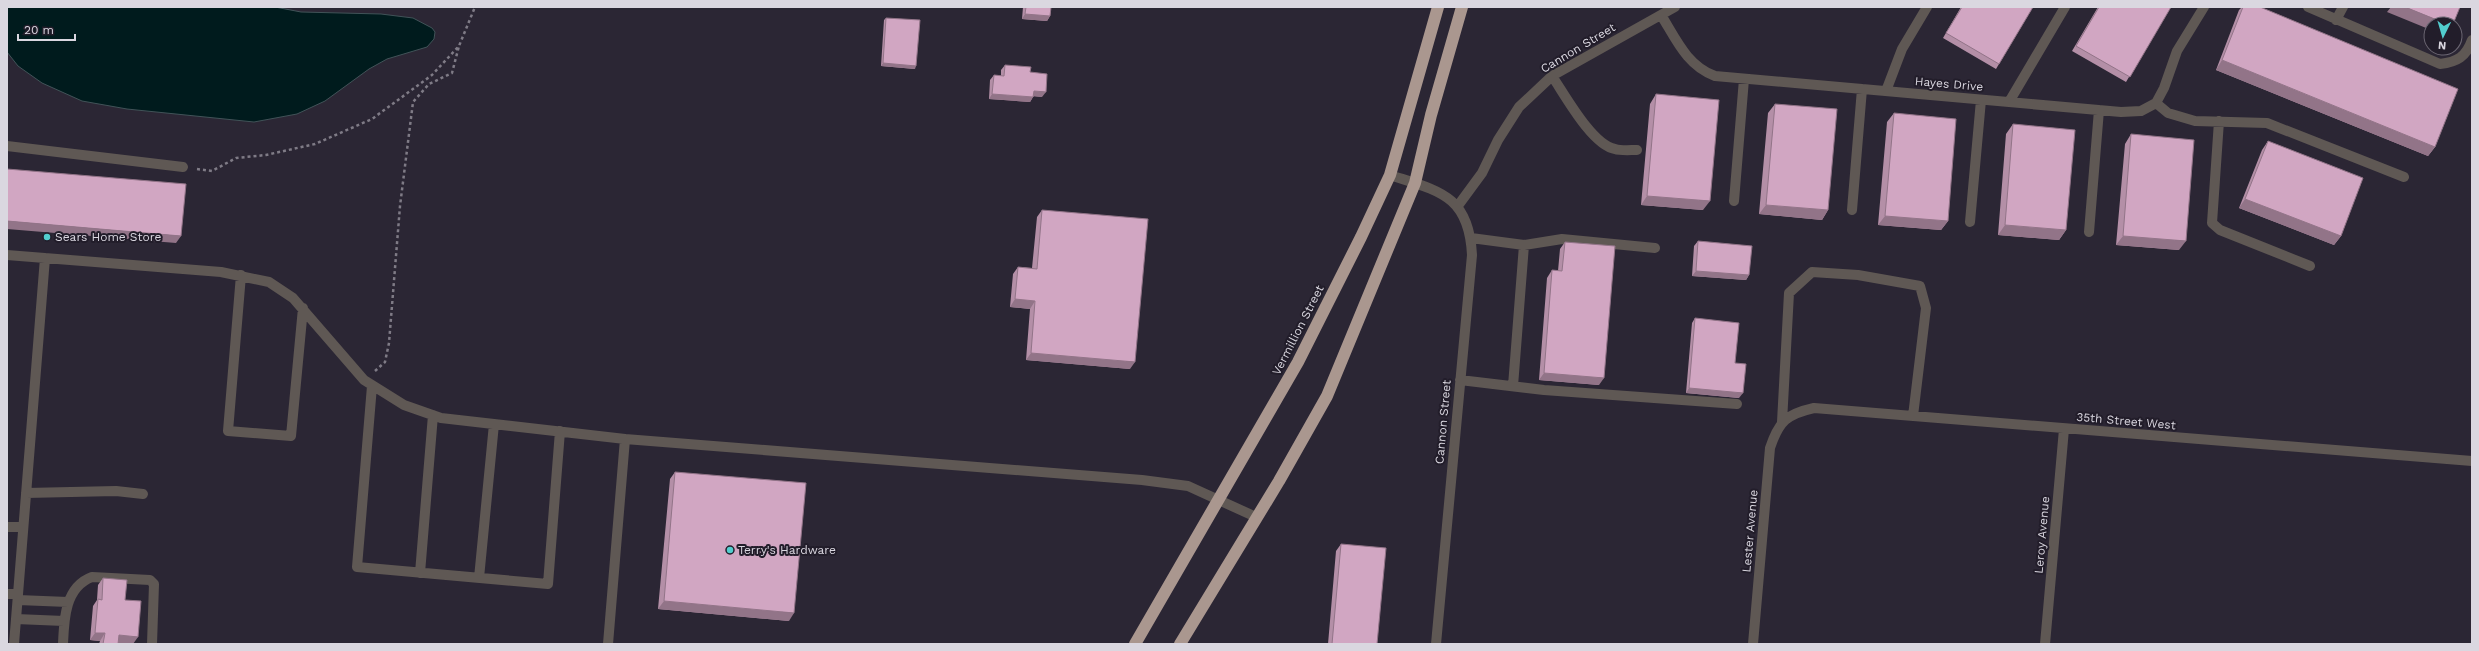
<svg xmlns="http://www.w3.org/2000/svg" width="2479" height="651" viewBox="0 0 2479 651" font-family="'Work Sans',sans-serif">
<rect width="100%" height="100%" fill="#2b2634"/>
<path fill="#001b1d" stroke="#415358" d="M7,7H275L301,12L381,14L413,18L432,28L435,32L434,39L427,47L387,59L369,69L325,101L297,114L254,122L127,109L82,101L42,83L18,66L7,52Z"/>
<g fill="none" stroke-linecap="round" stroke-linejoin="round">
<path stroke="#7f7b86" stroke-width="2.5" stroke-dasharray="3 3" stroke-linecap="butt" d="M197,169L212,171L236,158L266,155L315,144L372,119L432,75L459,46L475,7
M375,371L385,362L389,343L400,206L413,102L429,84L452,73L459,46"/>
<path stroke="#5f5854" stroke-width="10" d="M2308,7L2440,64C2457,62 2466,57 2472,40
M1661,15C1676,39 1687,66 1715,76L2121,112L2141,111L2156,103L2164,88L2177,51L2204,7
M2336,20L2343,7
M1552,76C1565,95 1592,145 1615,149C1621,151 1630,150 1637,150
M1886,91L1902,49L1927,7
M2009,102L2065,7
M2156,103L2168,113L2195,121L2267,123L2404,177
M2219,121L2212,223L2220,230L2310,266
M7,146L183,167
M1390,175C1439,191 1469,195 1472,255L1436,644
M1734,201L1744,79
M1457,207L1482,173L1498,140L1519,107L1552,76L1675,7
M1852,210L1862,89
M1970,222L1981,100
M2089,232L2099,110
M1471,238L1524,245L1513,386
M1524,245L1562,239L1655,248
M7,255L221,272L269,282L293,298L364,380L404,405L441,418L625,439
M241,275L228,431L291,436L303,308
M1460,380L1544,390L1737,404
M372,386L357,567L548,584L560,431
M1782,422L1789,293L1812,272L1858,275L1920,286L1926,308L1913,416
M26,493L116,491L143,494
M7,527H23
M420,573L433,415
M479,578L494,424
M7,594H18
M18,600L68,602
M16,619L64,621
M14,644L45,258
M63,644C64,619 65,587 92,577L150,580L154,584L152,644
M608,644L625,439L1142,480L1188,486L1256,517
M1753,644L1770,448C1779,421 1787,414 1814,408L2472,461
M2045,644L2064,429"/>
<path stroke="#aa978f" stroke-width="12" d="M1135,644L1298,362L1361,237L1390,175L1438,7
M1180,644L1279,481L1327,396L1415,183L1431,115L1462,7"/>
</g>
<path fill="#b48fa7" d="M1023,7H1051L1050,16L1047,21L1022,19Z
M1961,7H2033L1996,69L1943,38Z
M2098,7H2171L2126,82L2072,51Z
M2242,7H2260L2435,147L2428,156L2216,70L2239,10Z
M886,18L915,69L881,66L884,20Z
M1005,65L1030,72L1042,97L1034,96L1033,97L1030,102L989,99L990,80L994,75L1001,76V70Z
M1656,94L1703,210L1641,205L1650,104Z
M1775,104L1828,210L1822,220L1759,214L1768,113Z
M1894,113L1948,221L1941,230L1878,225L1887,122Z
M2013,124L2066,230L2059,240L1998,235L2006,134Z
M2131,134L2179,250L2116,245L2125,144Z
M2268,141L2341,236L2334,245L2239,208L2262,150Z
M1042,210L1130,369L1026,360L1030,309L1010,307L1013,274L1018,267L1032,268L1037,217Z
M1698,241L1749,275L1746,280L1692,276L1694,246Z
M1565,242L1599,385L1539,380L1547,278L1552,270L1558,271L1560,249Z
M1695,318L1735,363L1739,398L1686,393L1692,323Z
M675,472L789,621L658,609L670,479Z
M1341,544L1377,644H1328L1336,551Z
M103,578L125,600L133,644L118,643V644H99L100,641L90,640L93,606L97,600L98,585Z"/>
<path fill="#927488" d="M2391,7H2405L2447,24H2431V30L2387,12Z
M1025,14L1050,16L1047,21L1022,19Z
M2222,60L2435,147L2428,156L2216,70Z
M883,63L916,66L915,69L881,66Z
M1034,91L1046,92L1042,97L1030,96Z
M992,94L1033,97L1030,102L989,99Z
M1647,196L1710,201L1703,210L1641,205Z
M2245,199L2341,236L2334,245L2239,208Z
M1766,205L1828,210L1822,220L1759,214Z
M1885,216L1948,221L1941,230L1878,225Z
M7,221L181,236L176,243L7,229Z
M2005,225L2066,230L2059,240L1998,235Z
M2123,236L2186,241L2179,250L2116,245Z
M1696,271L1749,275L1746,280L1692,276Z
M1015,299L1035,301L1030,309L1010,307Z
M1031,353L1135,362L1130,369L1026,360Z
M1544,373L1604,378L1599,385L1539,380Z
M1689,388L1743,393L1739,398L1686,393Z
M664,601L794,613L789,621L658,609Z
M95,633H105L100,641L90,640Z
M119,635L138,637L133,644L114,643Z"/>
<path fill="#d1a6c2" stroke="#927488" d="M1026,7H1051L1050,16L1025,14Z
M1962,7H2033L1999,64L1946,33Z
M2099,7H2171L2130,77L2076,46Z
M2243,7H2260L2458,89L2435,147L2222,60Z
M2405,7H2460L2453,24H2447Z
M886,18L920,20L916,66L883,63Z
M1005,65L1031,67L1030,72L1047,74L1046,92L1034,91L1033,97L992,94L994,75L1004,76Z
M1656,94L1719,100L1710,201L1647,196Z
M1775,104L1837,109L1828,210L1766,205Z
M1894,113L1956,119L1948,221L1885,216Z
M2013,124L2075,130L2066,230L2005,225Z
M2131,134L2194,140L2186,241L2123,236Z
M2268,141L2363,178L2341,236L2245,199Z
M7,169L186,184L181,236L7,221Z
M1042,210L1148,219L1135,362L1031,353L1035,301L1015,299L1018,267L1037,269Z
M1698,241L1752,246L1749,275L1696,271Z
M1565,242L1615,246L1604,378L1544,373L1552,270L1562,271Z
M1695,318L1739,323L1735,363L1746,364L1743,393L1689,388Z
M675,472L806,483L794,613L664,601Z
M1341,544L1386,548L1377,644H1332Z
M103,578L127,580L125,600L141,601L138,637L119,635L118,644H103L105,633H95L98,599L102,600Z"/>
<g fill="#52cdce" stroke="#221d2a" stroke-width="1.5">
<circle cx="47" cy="237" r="4"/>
<circle cx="730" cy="550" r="4"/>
</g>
<g text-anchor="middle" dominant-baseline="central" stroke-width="4" stroke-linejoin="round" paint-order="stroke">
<g font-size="12" fill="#dad7e0" stroke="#221d2a">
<text transform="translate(1578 48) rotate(-31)">Cannon Street</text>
<text transform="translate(1949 84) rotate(5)">Hayes Drive</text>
<text transform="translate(1298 330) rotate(-63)">Vermillion Street</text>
<text transform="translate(2126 421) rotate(5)">35th Street West</text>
<text transform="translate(1443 422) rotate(-85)">Cannon Street</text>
<text transform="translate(1750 531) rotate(-85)">Lester Avenue</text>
<text transform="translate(2042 535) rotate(-85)">Leroy Avenue</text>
</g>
<g font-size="12" fill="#dad7e0" stroke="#221d2a" text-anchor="start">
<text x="55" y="237">Sears Home Store</text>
<text x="738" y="550">Terry's Hardware</text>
</g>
</g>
<rect width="2479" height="651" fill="none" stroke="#dad7e0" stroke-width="16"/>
<g transform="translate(2443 36) rotate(185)"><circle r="19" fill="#221d2a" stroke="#6c6773"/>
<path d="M0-3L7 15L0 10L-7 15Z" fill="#52cdce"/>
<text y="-6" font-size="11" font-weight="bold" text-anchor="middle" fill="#dad7e0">N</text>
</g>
<path d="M18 34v6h57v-6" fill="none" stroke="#dad7e0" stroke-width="2"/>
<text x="24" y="34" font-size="12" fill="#dad7e0" stroke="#221d2a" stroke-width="3" paint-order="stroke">20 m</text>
</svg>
